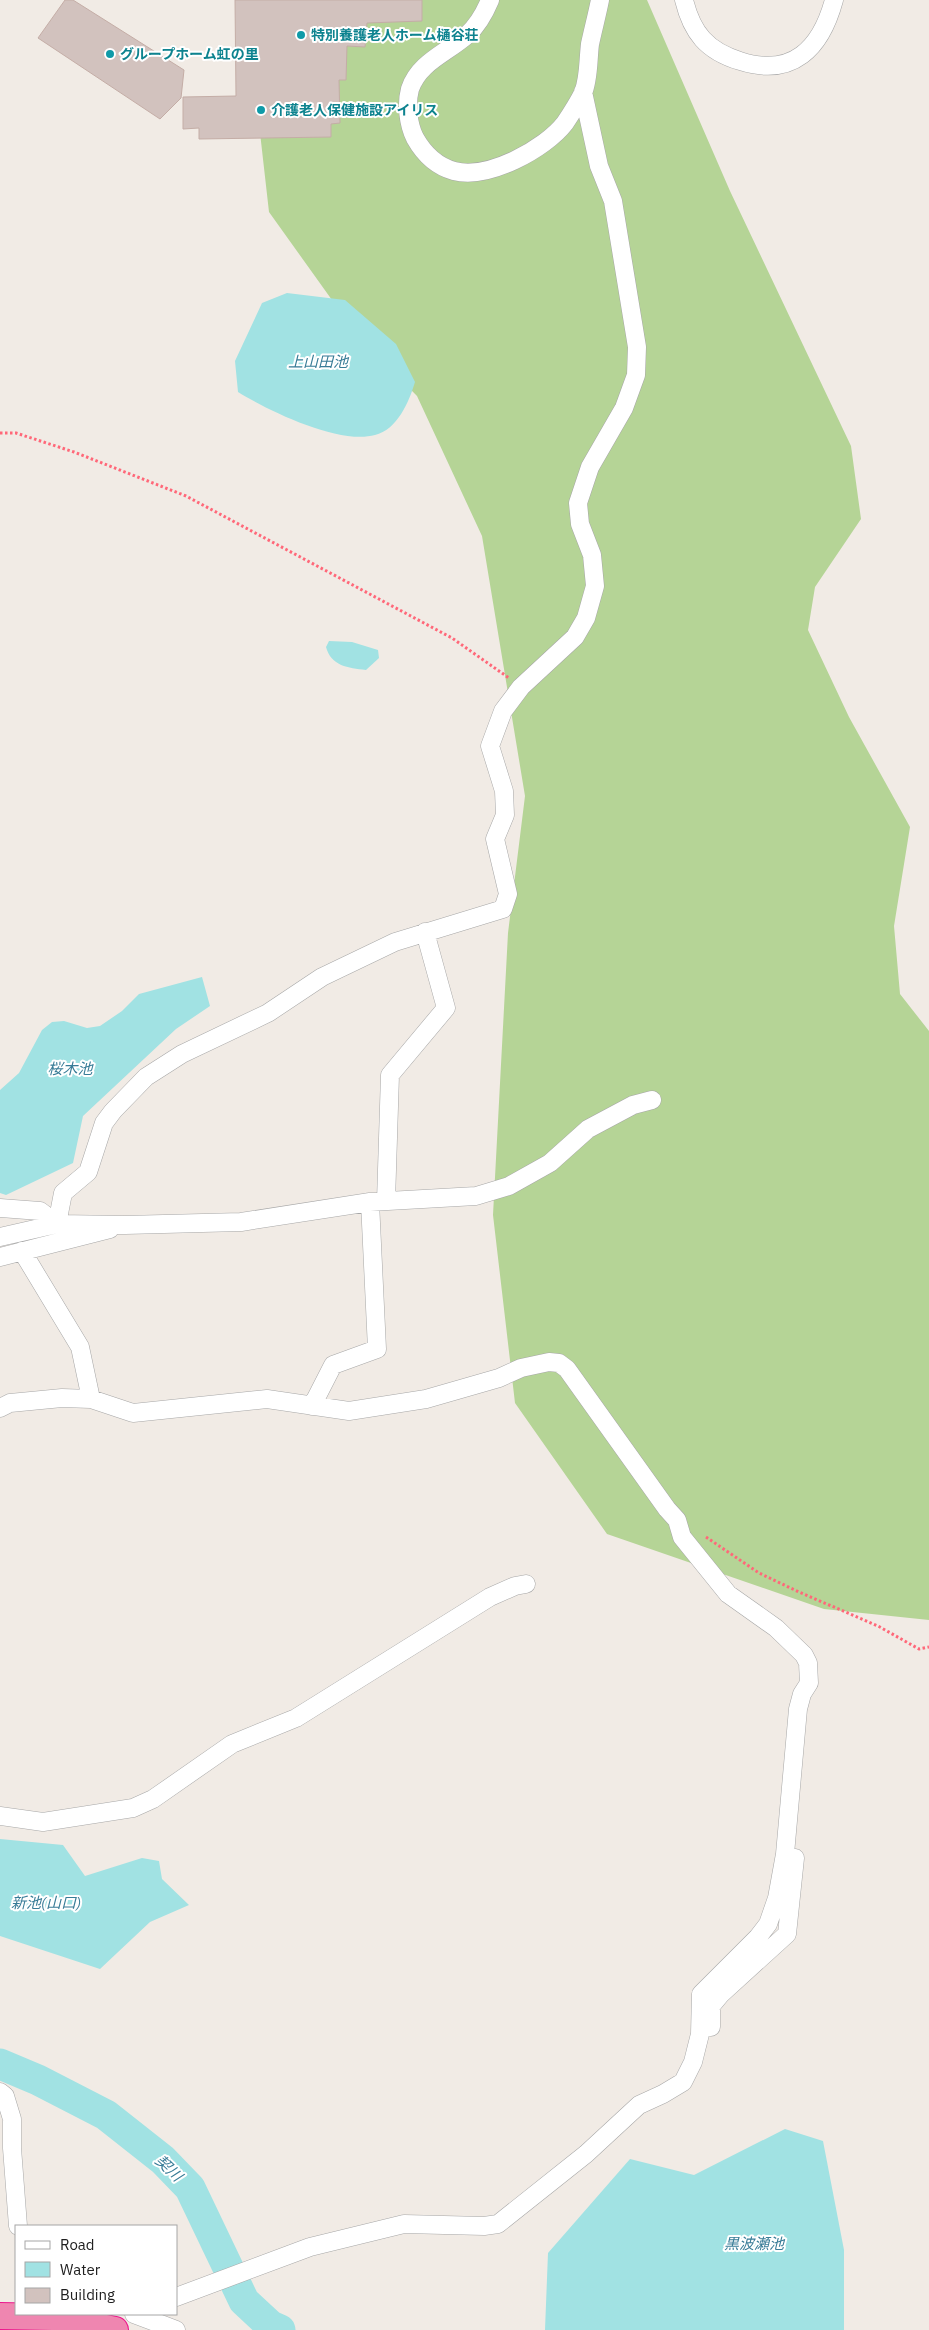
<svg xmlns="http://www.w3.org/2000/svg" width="929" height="2330" viewBox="0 0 929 2330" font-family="'IBM Plex Sans','Noto Sans JP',sans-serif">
<rect width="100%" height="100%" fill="#f1ebe5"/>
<path fill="#b5d496" d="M286,0H647L730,191L851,446L861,519L815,587L808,630L849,717L910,827L894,926L900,994L929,1031V1620L824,1609L607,1534L515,1403L493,1215L508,933L525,796L482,536L417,396L357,335L269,212L253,71Z"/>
<path fill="#a1e2e3" d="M287,293L345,300L396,344L415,382C409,402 397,430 375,435C339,445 269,411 238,392L235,361L262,303Z
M329,641L352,642L378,650L379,658L366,670C348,668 331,666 326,647Z
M202,977L210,1006L176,1029L83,1116L73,1163L6,1195L0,1193V1090L19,1073L42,1030L52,1022L64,1021L87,1028L100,1026L122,1011L139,994Z
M0,1839L63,1845L85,1876L142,1858L159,1861L162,1879L189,1905L150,1922L100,1969L0,1936Z
M785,2129L823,2141L844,2250V2330H545L548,2253L630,2159L694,2175Z"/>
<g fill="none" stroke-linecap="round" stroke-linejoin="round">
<path stroke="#a1e2e3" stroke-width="31" d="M0,2064L38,2080L106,2115L163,2160L190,2188L244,2301L271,2326L280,2330"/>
</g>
<path fill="#d2c2be" stroke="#c4ada6" d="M65,0H73L184,70L181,98L160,119L38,38Z
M235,0H422V21L367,23L365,47L347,46L346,80H339L340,123L331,124V137L199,139V128L183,129V97L236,96Z"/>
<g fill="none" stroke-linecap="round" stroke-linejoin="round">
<defs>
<path id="minor" d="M490,0C485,12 477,26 467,35C447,53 419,62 410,89C406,104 408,124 415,138C424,154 436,166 454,171C488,180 545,149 565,123C571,114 578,103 583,93C589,79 588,60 590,44C593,30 597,15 600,0
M684,0C692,33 707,51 740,61C793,78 821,48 834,0
M386,1201L390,1075L446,1008L425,932
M0,1208L40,1211L57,1224
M57,1224L63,1193L88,1172L104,1123L113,1111L146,1077L182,1054L268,1013L322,977L395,942L503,909L508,894L495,839L505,815L504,791L490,746L503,711L521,687L575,637L586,618L595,586L592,555L580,524L578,503L590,467L624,408L636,375L637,347L613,201L599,166L583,92
M0,1237L57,1224L125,1225L241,1222L370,1202L476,1196L509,1186L550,1163L588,1129L633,1105L652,1100
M22,1251L80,1347L91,1399
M0,1257L110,1229
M312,1406L333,1365L377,1349L370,1202
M0,1408L10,1403L62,1398L91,1399L133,1413L267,1399L349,1411L426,1399L499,1378L521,1368L549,1362L559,1363L567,1369L667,1509L677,1520L682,1537L728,1594L776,1628L804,1655L808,1663L809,1683L802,1694L798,1709L785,1854L777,1898L768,1924L758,1937L701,1994L700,2034L693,2062L683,2082L663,2094L639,2105L586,2154L498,2224L484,2226L404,2224L310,2247L176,2297
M0,1816L43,1822L133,1808L153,1799L232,1744L296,1718L490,1597L515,1586L526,1584
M711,2027V2006L721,1994L787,1934L795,1858
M0,2092L5,2096L12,2119V2148L18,2226
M134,2314L176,2330"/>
<path id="highway" d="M0,2316L53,2317L115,2330"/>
</defs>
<use href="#minor" stroke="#a7a7a7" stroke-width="19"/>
<use href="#highway" stroke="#ec158c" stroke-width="28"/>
<path stroke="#ff6879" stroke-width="3" stroke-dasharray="2.5 2.5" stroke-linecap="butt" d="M0,433H16L74,452L186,496L452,638L509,678
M706,1537L759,1573L799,1592L878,1626L919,1649L929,1647"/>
<use href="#minor" stroke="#fff" stroke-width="18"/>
<use href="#highway" stroke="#ef86b0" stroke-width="26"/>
</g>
<g fill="#0f9aa8" stroke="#fff" stroke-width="2">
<circle cx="301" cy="35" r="5"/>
<circle cx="110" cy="54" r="5"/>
<circle cx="261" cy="110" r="5"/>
</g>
<g text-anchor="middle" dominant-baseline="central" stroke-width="4" stroke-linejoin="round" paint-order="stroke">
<g font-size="14" font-weight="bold" fill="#0d838f" stroke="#fff" text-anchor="start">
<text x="311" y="35">特別養護老人ホーム樋谷荘</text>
<text x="120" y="54">グループホーム虹の里</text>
<text x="271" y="110">介護老人保健施設アイリス</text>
</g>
<g font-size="15" font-style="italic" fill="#387c97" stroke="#fff">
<text x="318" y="361">上山田池</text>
<text x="70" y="1068">桜木池</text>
<text x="46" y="1902">新池(山口)</text>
<text transform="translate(169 2168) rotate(43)">契川</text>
<text x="754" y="2243">黒波瀬池</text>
</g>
</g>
<rect x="15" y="2225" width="162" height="90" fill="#ffffff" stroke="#a6a6a6"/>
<rect x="25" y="2241" width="25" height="8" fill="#ffffff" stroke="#a6a6a6"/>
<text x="60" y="2250" font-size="15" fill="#202020">Road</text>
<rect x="25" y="2262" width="25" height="15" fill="#a1e2e3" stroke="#a6a6a6"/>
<text x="60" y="2275" font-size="15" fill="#202020">Water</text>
<rect x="25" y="2288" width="25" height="15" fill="#d2c2be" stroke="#a6a6a6"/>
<text x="60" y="2300" font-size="15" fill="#202020">Building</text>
</svg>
